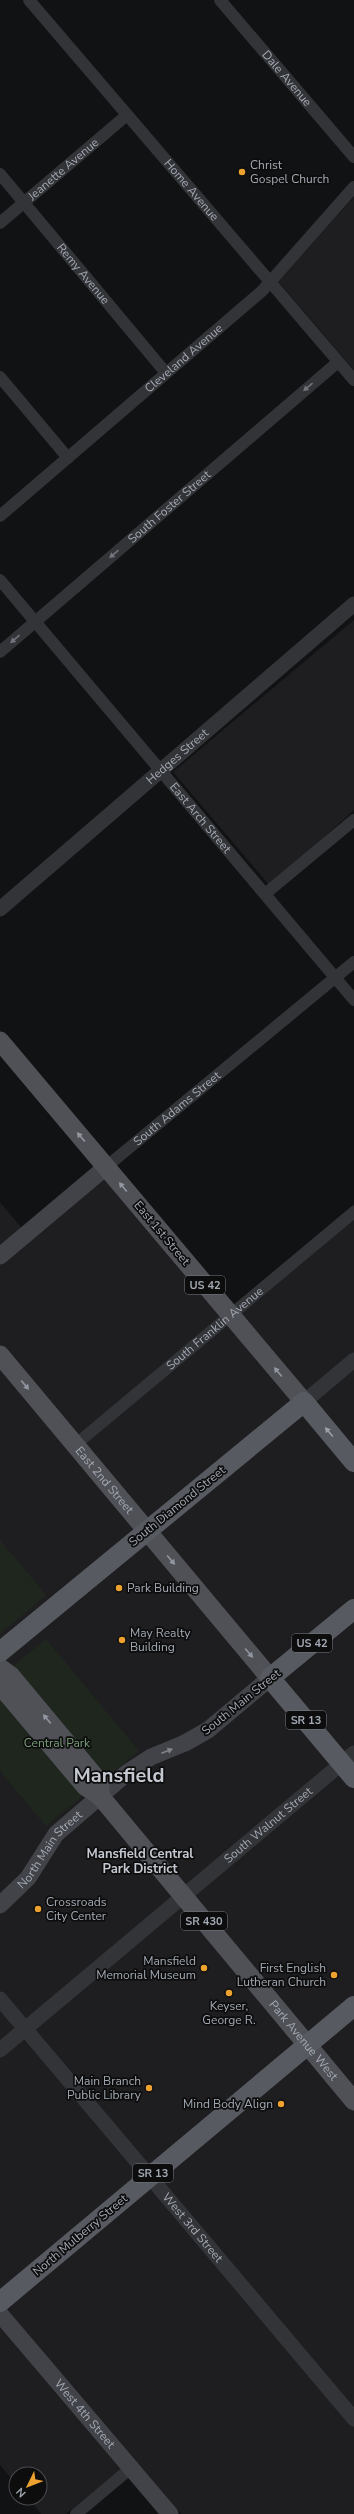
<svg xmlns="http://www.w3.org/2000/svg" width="354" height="2514" viewBox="0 0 354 2514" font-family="'Nunito Sans',sans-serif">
<rect width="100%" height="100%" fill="#111213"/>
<path fill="#1e1e20" d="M354,197V370L278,281Z
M354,620V810L270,886L173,772Z
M117,1169L232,1308L354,1204V2514H181L134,2459L66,2514H41L28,2498H40V2474H16V2484L0,2465V1202L31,1239Z"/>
<path fill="#1e261e" d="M0,1540L46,1595L0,1634Z
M46,1639L139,1751L46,1826L0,1771V1677Z"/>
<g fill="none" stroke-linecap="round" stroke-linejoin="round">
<g stroke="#333438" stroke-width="12">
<path id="s1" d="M29,0L354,380"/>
<path id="s2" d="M220,0L354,157"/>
<path id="s3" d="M0,174L166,373"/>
<path id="s4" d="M0,223L127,115"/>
<path d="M0,377L68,458"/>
<path id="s5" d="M0,516L262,291L354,187"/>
<path id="s6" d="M0,580L354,1000"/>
<path id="s7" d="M0,652L338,362"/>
<path d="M265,894L354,820"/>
<path id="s8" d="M106,1167L354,962"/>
<path id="s9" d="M75,1445L354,1212"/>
<path d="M76,2514L131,2468"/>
</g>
<g stroke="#333438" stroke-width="15">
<path id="s10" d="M0,909L354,604"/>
<path d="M304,1402L354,1360"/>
<path id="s11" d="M0,1999L354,2419"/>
<path id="s12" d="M0,2050L354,1753"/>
</g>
<g stroke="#414348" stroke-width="17">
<path d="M0,1256L106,1167"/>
<path id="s13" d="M0,1905L28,1878L56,1834L128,1772L151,1757L185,1743L208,1730L270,1678"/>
<path id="s14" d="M0,2314L170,2514"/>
</g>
<g stroke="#4f5157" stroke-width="19">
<path d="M0,1041L304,1402"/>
<path id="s15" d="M0,1355L270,1678"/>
<path d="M0,1668L11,1676L96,1778L100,1783V1796"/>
<path id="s16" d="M0,1685L85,1786L100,1796L354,2101"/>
</g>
<path stroke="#575a60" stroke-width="20" d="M354,1609L270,1678L354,1778
M0,1652L304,1402L354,1462
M0,2302L354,2006"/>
</g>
<defs><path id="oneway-solid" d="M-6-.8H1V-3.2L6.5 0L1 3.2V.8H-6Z"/></defs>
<g fill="#71747c">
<use href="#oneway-solid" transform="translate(308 387) rotate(140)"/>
<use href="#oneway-solid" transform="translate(114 554) rotate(139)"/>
<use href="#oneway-solid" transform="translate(15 639) rotate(140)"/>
</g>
<g fill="#9297a1">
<use href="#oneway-solid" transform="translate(81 1137) rotate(-130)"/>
<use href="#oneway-solid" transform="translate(123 1187) rotate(-130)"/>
<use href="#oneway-solid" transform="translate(278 1372) rotate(-130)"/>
<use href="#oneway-solid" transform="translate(25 1385) rotate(50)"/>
<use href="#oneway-solid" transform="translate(171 1560) rotate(50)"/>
<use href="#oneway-solid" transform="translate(249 1653) rotate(50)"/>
<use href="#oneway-solid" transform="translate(47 1719) rotate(-130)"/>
</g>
<use fill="#9ba1ab" href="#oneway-solid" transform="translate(329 1432) rotate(-130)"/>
<use fill="#81858e" href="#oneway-solid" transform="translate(167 1751) rotate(-21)"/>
<g fill="#eda22f" stroke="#0d0d0e" stroke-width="1.5">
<circle cx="242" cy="172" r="4"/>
<circle cx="119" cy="1588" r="4"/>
<circle cx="122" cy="1640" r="4"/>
<circle cx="38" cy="1909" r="4"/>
<circle cx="204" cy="1968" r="4"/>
<circle cx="334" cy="1975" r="4"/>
<circle cx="229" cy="1993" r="4"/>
<circle cx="149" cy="2088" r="4"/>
<circle cx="281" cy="2104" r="4"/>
</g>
<g text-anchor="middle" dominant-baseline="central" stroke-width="3.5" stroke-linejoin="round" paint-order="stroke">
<g fill="#0d0d0e" stroke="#767a82" stroke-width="1">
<rect x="185" y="1276" width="40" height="18" rx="3"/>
<rect x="292" y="1634" width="40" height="18" rx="3"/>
<rect x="286" y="1711" width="40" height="18" rx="3"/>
<rect x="181" y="1912" width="46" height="18" rx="3"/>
<rect x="133" y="2164" width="40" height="18" rx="3"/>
</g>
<g font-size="11" font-weight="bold" fill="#a3a9b3">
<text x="205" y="1285">US 42</text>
<text x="312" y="1643">US 42</text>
<text x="306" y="1720">SR 13</text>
<text x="204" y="1921">SR 430</text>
<text x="153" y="2173">SR 13</text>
</g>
<g font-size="12" fill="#a3a9b3" stroke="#0d0d0e">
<text stroke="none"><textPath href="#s2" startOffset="103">Dale Avenue</textPath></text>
<text stroke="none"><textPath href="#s4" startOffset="83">Jeanette Avenue</textPath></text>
<text stroke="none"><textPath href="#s1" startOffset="250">Home Avenue</textPath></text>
<text stroke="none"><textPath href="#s3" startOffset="130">Remy Avenue</textPath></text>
<text stroke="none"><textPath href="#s5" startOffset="242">Cleveland Avenue</textPath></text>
<text stroke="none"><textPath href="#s7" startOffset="223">South Foster Street</textPath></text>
<text stroke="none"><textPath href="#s10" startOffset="234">Hedges Street</textPath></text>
<text stroke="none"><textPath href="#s6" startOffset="311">East Arch Street</textPath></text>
<text stroke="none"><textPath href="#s8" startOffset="92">South Adams Street</textPath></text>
<text transform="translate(162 1233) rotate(50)">East 1st Street</text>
<text stroke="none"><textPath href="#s9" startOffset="182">South Franklin Avenue</textPath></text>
<text stroke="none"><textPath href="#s15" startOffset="163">East 2nd Street</textPath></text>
<text transform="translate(177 1506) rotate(-39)">South Diamond Street</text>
<text transform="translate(241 1702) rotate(-39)">South Main Street</text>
<text stroke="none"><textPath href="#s12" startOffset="350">South Walnut Street</textPath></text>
<text stroke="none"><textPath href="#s13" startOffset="75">North Main Street</textPath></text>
<text stroke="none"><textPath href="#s16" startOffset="468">Park Avenue West</textPath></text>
<text stroke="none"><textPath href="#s11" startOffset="299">West 3rd Street</textPath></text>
<text transform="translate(80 2235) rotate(-40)">North Mulberry Street</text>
<text stroke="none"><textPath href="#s14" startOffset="131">West 4th Street</textPath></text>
</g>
<g font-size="12" fill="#a3a9b3" stroke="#0d0d0e" text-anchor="start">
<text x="250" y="165">Christ<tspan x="250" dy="14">Gospel Church</tspan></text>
<text x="127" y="1588">Park Building</text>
<text x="130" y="1633">May Realty<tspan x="130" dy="14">Building</tspan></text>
<text x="46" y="1902">Crossroads<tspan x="46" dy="14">City Center</tspan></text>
<text x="196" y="1961" text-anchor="end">Mansfield<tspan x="196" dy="14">Memorial Museum</tspan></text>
<text x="326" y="1968" text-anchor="end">First English<tspan x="326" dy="14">Lutheran Church</tspan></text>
<text x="229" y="2006" text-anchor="middle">Keyser,<tspan x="229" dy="14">George R.</tspan></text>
<text x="141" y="2081" text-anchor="end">Main Branch<tspan x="141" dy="14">Public Library</tspan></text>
<text x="273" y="2104" text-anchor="end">Mind Body Align</text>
</g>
<g font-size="12" fill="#7a9e7a" stroke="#0d0d0e">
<text x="57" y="1743">Central Park</text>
</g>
<g font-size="13" font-weight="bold" fill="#c4c8d0" stroke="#0d0d0e">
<text x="140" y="1854">Mansfield Central<tspan x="140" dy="15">Park District</tspan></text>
</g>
<g font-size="20" font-weight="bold" fill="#c4c8d0" stroke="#0d0d0e">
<text x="119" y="1775">Mansfield</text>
</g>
</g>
<g transform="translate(28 2486) rotate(227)"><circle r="19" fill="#0d0d0e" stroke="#494b50"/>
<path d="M0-3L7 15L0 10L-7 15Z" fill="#eda22f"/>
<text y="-6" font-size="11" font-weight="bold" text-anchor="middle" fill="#a3a9b3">N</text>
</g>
</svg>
